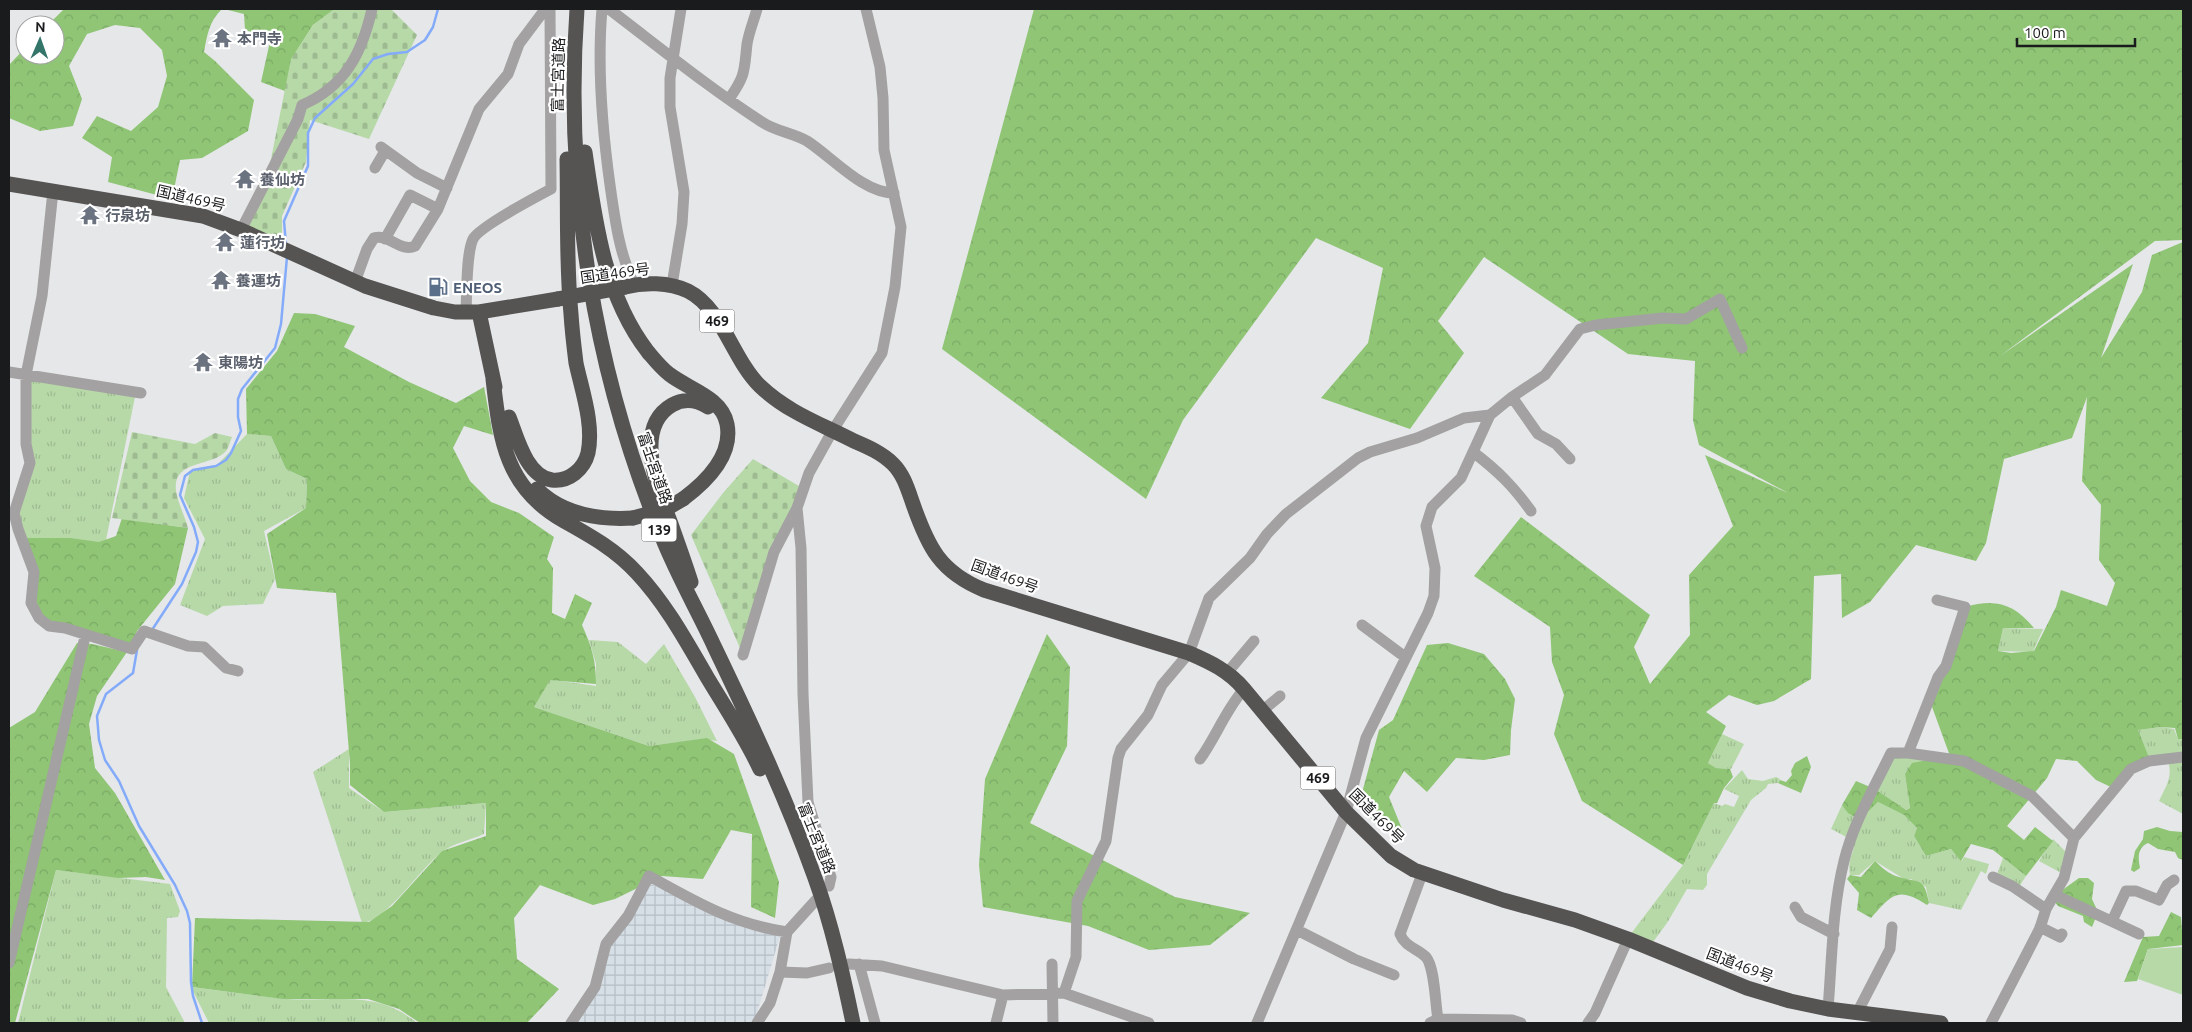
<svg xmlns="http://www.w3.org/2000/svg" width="2192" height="1032" viewBox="0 0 2192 1032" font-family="Ubuntu,'Noto Sans JP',sans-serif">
<defs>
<pattern id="industrial-grid" width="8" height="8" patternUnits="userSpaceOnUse" patternTransform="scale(1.25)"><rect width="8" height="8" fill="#d6dee6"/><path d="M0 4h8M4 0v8" fill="none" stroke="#b7bec5"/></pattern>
<pattern id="grass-tufts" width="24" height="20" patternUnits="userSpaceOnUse" patternTransform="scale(1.25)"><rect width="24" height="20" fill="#b7d9a8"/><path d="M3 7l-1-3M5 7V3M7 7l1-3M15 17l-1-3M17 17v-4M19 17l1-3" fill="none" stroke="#9dba90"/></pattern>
<pattern id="forest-crowns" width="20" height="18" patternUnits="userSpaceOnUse" patternTransform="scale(1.25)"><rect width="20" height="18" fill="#8fc575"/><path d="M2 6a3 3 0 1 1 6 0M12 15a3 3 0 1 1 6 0" fill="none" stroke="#7ba965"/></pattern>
<pattern id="cemetery-stones" width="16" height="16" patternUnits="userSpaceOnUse" patternTransform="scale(1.25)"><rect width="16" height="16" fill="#b7d9a8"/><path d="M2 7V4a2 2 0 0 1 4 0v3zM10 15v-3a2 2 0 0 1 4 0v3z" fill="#9dba90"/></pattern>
</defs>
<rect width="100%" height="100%" fill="#e5e7e9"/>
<path fill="url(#industrial-grid)" d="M648,883L780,936L757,1013L752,1023H568L599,971L605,948Z"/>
<path fill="url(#grass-tufts)" d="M26,375L136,392L105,545L22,538L19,512L30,440Z
M247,434L271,436L286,469L307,479L306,508L264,531L275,579L263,604L223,606L207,616L180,605L205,539L184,498L190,471L216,466Z
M2003,628L2043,629L2033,652L1998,651Z
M589,640L618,642L646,664L664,644L695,697L717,741L703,739L649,746L534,707L548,679L596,686V664Z
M2162,727L2174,729L2178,739H2183V814L2159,801C2166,786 2174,776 2167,759L2150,760L2137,730Z
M1722,734L1744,744L1731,769L1716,768L1708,763Z
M349,749V788L384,812L486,803L484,834C471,840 453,843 442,852C421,867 387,921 362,923L313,772Z
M1891,753L1926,761L1905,774L1910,808L1905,810L1874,788Z
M1742,770L1748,779L1763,781L1776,777L1780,779L1778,783L1768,784L1766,788L1751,800L1707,874V885L1703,890L1687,889L1667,923L1653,942L1630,935L1683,865L1714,803L1722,806L1725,804L1734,807L1739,796L1724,789Z
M1878,802L1904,815L1917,828L1914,836L1926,856L1951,849L1962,861L1964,857L1989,864L1986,874L1981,871L1961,910L1929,903L1926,887L1911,879H1904L1875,861L1859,875H1850C1845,846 1871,848 1831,829L1842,805L1857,818L1869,811Z
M2053,839L2068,854L2065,875L2039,861Z
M2003,858L2026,876L2019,887L1996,877Z
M56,870L170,884L180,911L178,917L167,918L166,987L185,1023H18Z
M191,987C223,991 255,996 288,999C335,1002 377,989 417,1023H209Z"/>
<path fill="url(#forest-crowns)" d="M64,9H222C209,21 207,36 204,52L215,61L254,100L248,131L202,158L180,160L172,199L108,182L112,157L82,138L97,116L131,131L158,107L167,76L162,50L140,28L115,25L87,34L69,66L82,99L73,126L40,131L9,118V65L25,48V55H55V25H48Z
M224,9H336L313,25L296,52L285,91L261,82L271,37L245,30L244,14Z
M1034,9H2183V240L2155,241L2000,356L2133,264L2101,358L2142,292L2152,255L2183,242V739H2178L2175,728L2161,727L2138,730L2150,760L2113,788L2096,780L2077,761L2056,759L2047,778L2007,826L2024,840L2035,827L2053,841L2026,876L1993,850L1971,844L1961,861L1951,849L1926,856L1914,836L1917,828L1904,815L1878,802L1869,811L1857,818L1848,813L1842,805L1856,781L1875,789L1906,810L1910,808L1905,774L1912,763L1950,756L1931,704L1965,607C1996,598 2014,604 2034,628H2003L1998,651L2011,653L2034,651L2056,607L2061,590L2107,606L2115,583L2099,560L2101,505L2082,481L2087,397L2072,438L2004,459L1986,543L1976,561L1916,545L1870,602L1842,618L1841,574L1814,576L1811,679L1774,701L1757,705L1729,695L1706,712L1726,726L1708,763L1716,768L1730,769L1733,777L1724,788L1717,803H1714L1683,865L1582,801L1554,734L1564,695L1552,662L1550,627L1474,576L1521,517L1650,615L1634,647L1650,684L1690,635L1689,575L1733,526L1705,455L1788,493L1699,445L1693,420L1695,361L1628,354L1484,257L1438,321L1464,353L1410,429L1321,398L1368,343L1383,268L1316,238L1183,420L1146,499L942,349Z
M294,313L315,314L355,326L344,347L409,382L456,403L484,387L493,435L464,426L453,448L470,481L491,502L519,513L554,537L547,559L553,568L552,613L565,619L575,594L592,603L582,625C592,647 596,661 596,684L550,680L534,707L649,746L707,738L734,754L779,882L775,918L751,907L752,834L731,830L703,879L662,876L615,899L593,905L540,885L514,918L517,959L559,989L527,1023H420L399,1009L368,999H283L192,987L195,918L369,922L392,906L442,851L486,836V803L384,812L350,785V764L336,593L277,588L267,534L306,508L307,479L286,469L271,436L247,434L246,389L277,351Z
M122,518L188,528L175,584L137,631L132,649L45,623L33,605L38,575L22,538H70L99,542L116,536Z
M1047,634L1070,667L1067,746L1030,823L1175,897L1250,913L1210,945L1149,950L1088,926L983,907L979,865L985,779Z
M77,643L92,644L127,652L97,696L89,724L95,768L115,793L165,880L146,877L118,878L56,870L15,1023H9V728L35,712Z
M1448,643L1484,654L1505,679L1515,699L1511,730L1510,755L1484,760L1456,758L1427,792L1404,771L1389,797L1402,829L1376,824L1359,804L1379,730L1393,720L1427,645Z
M1807,756L1811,767L1801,793L1778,783L1780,780L1786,782L1792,775L1791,771L1795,763Z
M2157,827L2170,831L2183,832V860L2178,858L2175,852L2158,849L2148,843C2137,848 2138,858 2140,868L2134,872L2131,870L2135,851L2143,839L2144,831Z
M1875,861C1881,867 1890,875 1899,877C1920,883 1924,877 1929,903L1927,905C1898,886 1892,894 1871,918L1857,910L1859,893L1847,879L1850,875L1861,877Z
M2079,878H2088L2094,883L2092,899L2098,912L2092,927L2084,922L2083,916L2058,906L2055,902L2061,891Z
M2171,912L2181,917L2183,945L2148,949L2137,981L2124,982L2143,937L2159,936Z"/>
<path fill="url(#cemetery-stones)" d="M334,9H391L417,35L369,139L310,120L306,162L282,216V245L246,228L267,179L291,59L313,25Z
M132,432L195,444L215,433L232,437C230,441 229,448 226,451C213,467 172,459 176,491C178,503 185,517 188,528L112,518Z
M753,459L804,489L772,549L743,655L691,535L723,493Z"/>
<path fill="#b7d9a8" d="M2183,947V995L2138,979L2148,949Z"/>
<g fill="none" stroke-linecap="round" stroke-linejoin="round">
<path stroke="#84abfa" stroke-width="2.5" d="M286,244L284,221L308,166V133L315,118L353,84L373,59L388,54L407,52L425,40L433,27L438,9
M152,630L182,584L196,552L198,542L194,527L180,495L185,476L193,470L216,466L226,460L231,453L241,431L238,417V399L242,389L275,348L281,324L287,257
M137,650L133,673L106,694L97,716L99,740L105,760L119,781L139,826L175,885L187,911L190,923L191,982L193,996L202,1023"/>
<path stroke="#a3a1a1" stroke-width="11" d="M602,9C597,67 602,127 610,185C615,220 619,252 634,285
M609,9C659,47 709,88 762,122C775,131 793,133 807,141C832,157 863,193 894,193
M729,99C746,75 744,71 747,44C749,32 754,20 757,9
M381,147L417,173L447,188
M375,168L385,151
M53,191L42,296L26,375V444L30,463L14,513L18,529L34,572L31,603L39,618L49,626L65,628L132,649L144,631L188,646L204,647L226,668L238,671
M241,230L298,119L302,105C345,87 362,53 372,9
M385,239L410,195L438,209
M355,282L367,249L374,238C388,233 401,253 415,246L438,209L479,109L508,74L519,44L543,12L548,9
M672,285L682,224L684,192L670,107V78L681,9
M466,312C467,293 466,254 473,239C479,227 536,197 551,189L550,9
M9,372L141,393
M1512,397L1538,434L1556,444L1570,459
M1473,452C1498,471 1513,486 1531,511
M1362,625L1405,657
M743,655L774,552L797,508
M1227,673L1254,641
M1262,711L1280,696
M1908,753L1938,677L1946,666L1965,607L1937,600
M1200,759C1216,737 1225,711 1244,689
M1422,874L1400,934C1405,947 1417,948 1426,957C1435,968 1435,1003 1438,1019L1430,1023
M1993,877L2012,886L2046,909
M829,886L831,877L808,802L803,694L801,548L797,508L809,473L833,430L882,353L895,287L901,227L884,150L883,98L880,67L866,9
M2055,895L2139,934
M1795,907L1801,917L1834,934
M2112,921L2126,891H2136L2159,900L2167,885L2174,880
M2040,927L2060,937L2062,934
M1297,930L1354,959L1394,975
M9,963L84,641
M849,964L882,966L1003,995L1064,993L1149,1023
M859,964L875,1023
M1052,964L1053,1023
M780,972L807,973L829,968
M1064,993L1076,957L1077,901L1106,841L1118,758L1121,749L1148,715L1162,685L1189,653L1209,598L1250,558L1267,534L1286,514L1358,458L1370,452L1417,438L1464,418L1490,415
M1828,1009C1832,960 1832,909 1844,861C1853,824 1874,788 1891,753H1908L1964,761L2032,796L2074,838
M1857,1013L1890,949L1892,927
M1438,1019L1512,1020L1521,1023
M571,1023L595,987L606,944L628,916L649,876C696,902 733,924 787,932
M757,1023L770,1003L780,972L787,932L816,900
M996,1023L1003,995
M1257,1023L1346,812L1366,738L1428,613L1434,596L1435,568L1426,526L1432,507L1461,478L1490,415L1512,397L1545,375L1580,329L1596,325L1663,318L1686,319L1720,299L1742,348
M1588,1023L1595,1013L1628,939
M1991,1023L2040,928L2046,909L2064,878L2074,838L2131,769L2149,761L2183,757"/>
<path stroke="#565353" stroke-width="15" d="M577,9C564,188 594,372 662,537C677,575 698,611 715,648C751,723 787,800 815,878C832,925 843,975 853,1023
M585,152C595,221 604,295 648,352C654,359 661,368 669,374C688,389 722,397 727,424C733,455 706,482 683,499
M9,184L203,216L241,230L365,286L434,308L455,312H479L558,299
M625,287C644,282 669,282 688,291C722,308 733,360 760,386C787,412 821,424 854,441C868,447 882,453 893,464C904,475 908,490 913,504C928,547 940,572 984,590L1189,653C1210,662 1229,671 1244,689L1346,812L1391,856L1414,870L1503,900L1575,920L1628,939L1747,988L1790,1001L1828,1009L1941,1023
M479,312L495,387
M493,379C500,439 505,488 564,521C591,536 616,550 637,573C666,604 686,641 707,677C725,707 745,737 760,769
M509,417C517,437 526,476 552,480C569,482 584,469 588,453C594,424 582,391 576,363C574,347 572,330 571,314C566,263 568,210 567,159
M537,489C562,514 599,520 633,518
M691,582C685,563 678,544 671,524C659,492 632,428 672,405C684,398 697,400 708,407"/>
<path stroke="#565353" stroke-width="15" d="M558,299L625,287
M633,518L666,509L683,499"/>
</g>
<defs>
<symbol id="temple-bare" viewBox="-9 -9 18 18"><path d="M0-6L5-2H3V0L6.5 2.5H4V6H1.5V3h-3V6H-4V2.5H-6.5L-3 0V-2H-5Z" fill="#6b7280" stroke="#fff" stroke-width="2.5" paint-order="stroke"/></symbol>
<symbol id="fuel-bare" viewBox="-9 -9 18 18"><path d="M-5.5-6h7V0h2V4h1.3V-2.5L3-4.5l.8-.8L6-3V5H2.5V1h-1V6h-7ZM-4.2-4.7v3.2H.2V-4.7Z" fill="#5c6f8a" stroke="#fff" stroke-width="2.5" paint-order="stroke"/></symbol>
</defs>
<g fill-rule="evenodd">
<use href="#temple-bare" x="208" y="24" width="28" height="28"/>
<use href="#temple-bare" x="231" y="165" width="28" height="28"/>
<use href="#temple-bare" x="76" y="201" width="28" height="28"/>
<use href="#temple-bare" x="211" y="228" width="28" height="28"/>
<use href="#temple-bare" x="207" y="266" width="28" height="28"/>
<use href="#fuel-bare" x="424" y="273" width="28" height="28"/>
<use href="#temple-bare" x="189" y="348" width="28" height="28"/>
</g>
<g text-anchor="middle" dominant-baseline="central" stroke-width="4.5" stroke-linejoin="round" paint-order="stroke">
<g fill="#fff" stroke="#5f5f60" stroke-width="1">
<rect x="699.5" y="309.5" width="35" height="23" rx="4"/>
<rect x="641.5" y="518.5" width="35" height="23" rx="4"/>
<rect x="1300.5" y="766.5" width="35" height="23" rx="4"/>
</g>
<g font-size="14" font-weight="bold" fill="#1a1b1c">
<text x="717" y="321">469</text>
<text x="659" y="530">139</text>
<text x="1318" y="778">469</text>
</g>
<g font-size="15" font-weight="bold" fill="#5b616d" stroke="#fff" text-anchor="start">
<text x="237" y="38">本門寺</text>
<text x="260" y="179">養仙坊</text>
<text x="105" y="215">行泉坊</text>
<text x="240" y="242">蓮行坊</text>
<text x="236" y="280">養運坊</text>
<text x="218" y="362">東陽坊</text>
</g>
<g font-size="15" fill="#1a1b1c" stroke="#fff">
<text transform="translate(558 75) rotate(-89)">富士宮道路</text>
<text transform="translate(191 198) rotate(13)">国道469号</text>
<text transform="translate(615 273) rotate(-8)">国道469号</text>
<text transform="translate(655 468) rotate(71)">富士宮道路</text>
<text transform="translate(1005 576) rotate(20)">国道469号</text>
<text transform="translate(1377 816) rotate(45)">国道469号</text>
<text transform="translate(817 838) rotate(68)">富士宮道路</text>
<text transform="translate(1740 965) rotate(21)">国道469号</text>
</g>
<g font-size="15" font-weight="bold" fill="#4e5e75" stroke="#fff" text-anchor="start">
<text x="453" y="287">ENEOS</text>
</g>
</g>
<rect width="2192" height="1032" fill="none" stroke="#1a1b1c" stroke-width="20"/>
<g transform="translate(40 40) rotate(2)"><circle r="24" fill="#ffffff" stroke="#a3a4a4"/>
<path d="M0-4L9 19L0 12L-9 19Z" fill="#337669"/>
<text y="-8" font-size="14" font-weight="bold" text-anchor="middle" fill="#1a1b1c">N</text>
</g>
<path d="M2017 38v8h118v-8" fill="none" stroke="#1a1b1c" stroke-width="2.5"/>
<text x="2024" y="38" font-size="15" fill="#1a1b1c" stroke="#ffffff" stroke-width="4" paint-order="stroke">100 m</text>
</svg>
